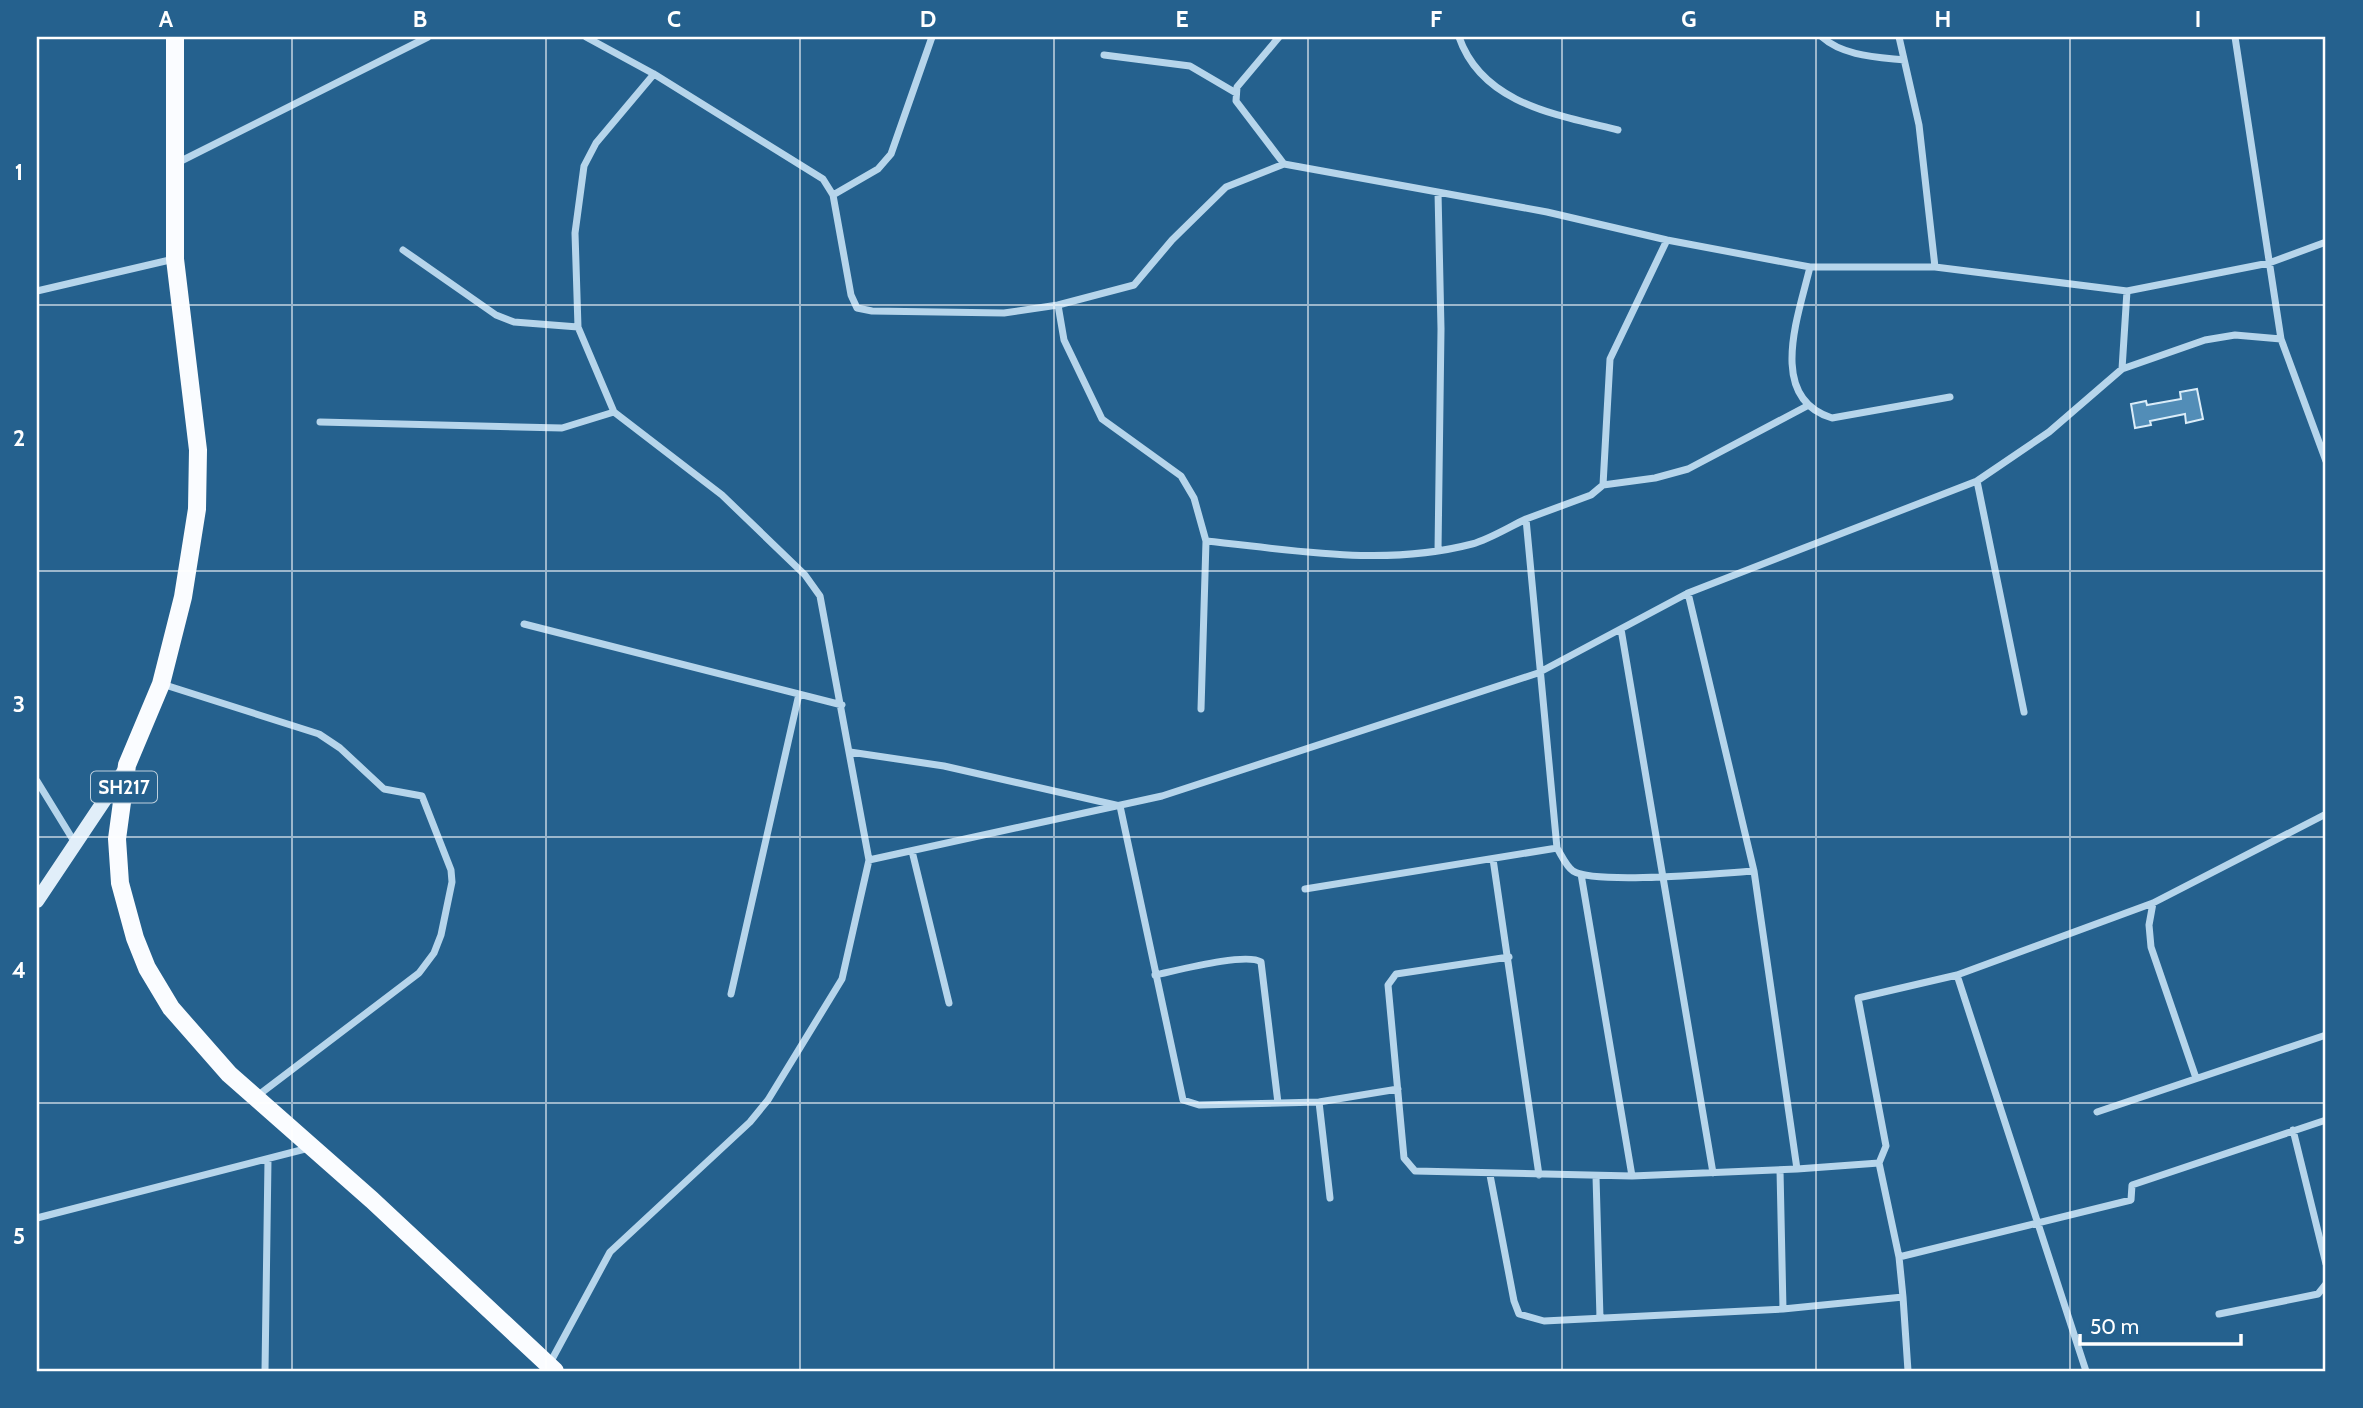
<svg xmlns="http://www.w3.org/2000/svg" width="2363" height="1408" viewBox="0 0 2363 1408" font-family="Cabin,sans-serif">
<rect width="100%" height="100%" fill="#25618e"/>
<path fill="#528db7" stroke="#daecf8" stroke-width="2" d="M2197,389L2203,419L2186,423L2185,414L2150,421L2151,425L2135,428L2131,404L2146,401L2147,405L2181,399L2180,392Z"/>
<g fill="none" stroke-linecap="round" stroke-linejoin="round">
<path stroke="#b6d5eb" stroke-width="7" d="M586,37L654,74L823,179L833,195L851,295L857,308L872,311L1004,313L1058,305L1134,285L1172,240L1226,187L1284,164L1547,212L1667,240L1810,267H1935L2127,291L2269,263L2326,242
M1279,37L1237,87L1236,101L1284,164
M1459,37C1482,104 1557,115 1618,130
M1822,37C1843,56 1877,57 1904,60
M1899,37L1919,125L1935,267
M2235,37L2281,339L2326,461
M1104,55L1190,66L1236,93
M654,74L596,143L584,166L575,233L578,327L614,412L722,495L805,575L820,596L869,860
M177,163L428,37
M833,195L878,169L891,154L932,37
M1667,240L1610,359L1603,485L1591,495L1526,519L1557,848C1562,856 1566,866 1573,871C1596,885 1721,873 1754,871L1797,1169L1879,1163L1899,1257L2131,1200L2132,1185L2326,1120
M403,250L496,315L514,322L578,327
M1810,267C1799,314 1766,398 1832,418L1950,397
M37,291L174,259
M1058,305L1064,340L1102,419L1181,476L1194,498L1206,541C1294,550 1384,567 1472,544C1490,539 1509,527 1526,519
M2122,369L2205,340L2235,335L2281,339
M320,422L562,428L614,412
M1977,481L2024,712
M1603,485L1655,478L1688,469L1807,406
M1438,551L1441,329L1438,192
M1688,593L1754,871
M524,624L842,705
M1621,629L1713,1173
M162,684L319,734L340,748L384,789L422,796L451,870L452,882L441,935L434,953L419,973L256,1097
M1201,709L1206,541
M850,752L944,766L1120,806L1183,1100L1199,1105L1319,1102L1398,1089
M37,781L75,843
M912,851L949,1003
M1493,859L1539,1175
M1581,874L1632,1176
M1305,889L1557,848
M2153,903L2149,925L2151,947L2196,1078
M1509,957L1396,974L1388,985L1404,1158L1415,1171L1632,1176L1797,1169
M1155,975C1175,971 1246,952 1261,962L1278,1103
M731,994L799,694
M1319,1102L1330,1198
M2097,1112L2326,1035
M2293,1130L2326,1264
M1879,1163L1886,1146L1858,998L1957,975
M1780,1170L1783,1309
M1490,1175L1514,1301L1519,1314L1544,1321L1783,1309L1903,1297L1899,1257
M1596,1176L1600,1318
M37,1218L309,1148
M1903,1297L1908,1371
M2219,1314L2318,1294L2326,1284
M550,1363L610,1252L750,1122L768,1100L842,979L869,860L1162,796L1538,673L1688,593L1977,481L2049,432L2122,369L2127,291
M265,1371L268,1160
M2086,1371L1957,975L2153,903L2326,814"/>
<path stroke="#e1eef9" stroke-width="14" d="M37,901L126,768"/>
<path stroke="#fafcff" stroke-width="18" d="M175,37V259L198,450L197,509L183,597L161,684L127,765L117,839L120,883L135,938L147,968L171,1008L229,1074L372,1200L555,1371"/>
</g>
<path fill="none" stroke="#fff" stroke-width="2" stroke-opacity="0.55" d="M292,37V1371M546,37V1371M800,37V1371M1054,37V1371M1308,37V1371M1562,37V1371M1816,37V1371M2070,37V1371M37,305H2326M37,571H2326M37,837H2326M37,1103H2326"/>
<g text-anchor="middle" dominant-baseline="central" stroke-width="7" stroke-linejoin="round" paint-order="stroke">
<rect fill="#25618e" stroke="#bed0dd" stroke-width="2" x="91" y="771.5" width="66" height="31" rx="5"/>
<g font-size="19" font-weight="bold" fill="#fff">
<text x="124" y="787">SH217</text>
</g>
</g>
<rect width="2363" height="1408" fill="none" stroke="#25618e" stroke-width="77"/>
<path d="M2080 1334v10h161v-10" fill="none" stroke="#ffffff" stroke-width="3.5"/>
<text x="2090" y="1334" font-size="21" fill="#ffffff" stroke="#25618e" stroke-width="5" paint-order="stroke">50 m</text>
<rect x="38" y="38" width="2286" height="1332" fill="none" stroke="#fff" stroke-width="2.5"/>
<g font-size="23" text-anchor="middle" font-weight="bold" fill="#fff">
<text x="166" y="27">A</text>
<text x="420" y="27">B</text>
<text x="674" y="27">C</text>
<text x="928" y="27">D</text>
<text x="1182" y="27">E</text>
<text x="1436" y="27">F</text>
<text x="1689" y="27">G</text>
<text x="1943" y="27">H</text>
<text x="2198" y="27">I</text>
<text x="19" y="180">1</text>
<text x="19" y="446">2</text>
<text x="19" y="712">3</text>
<text x="19" y="978">4</text>
<text x="19" y="1244">5</text>
</g>
</svg>
